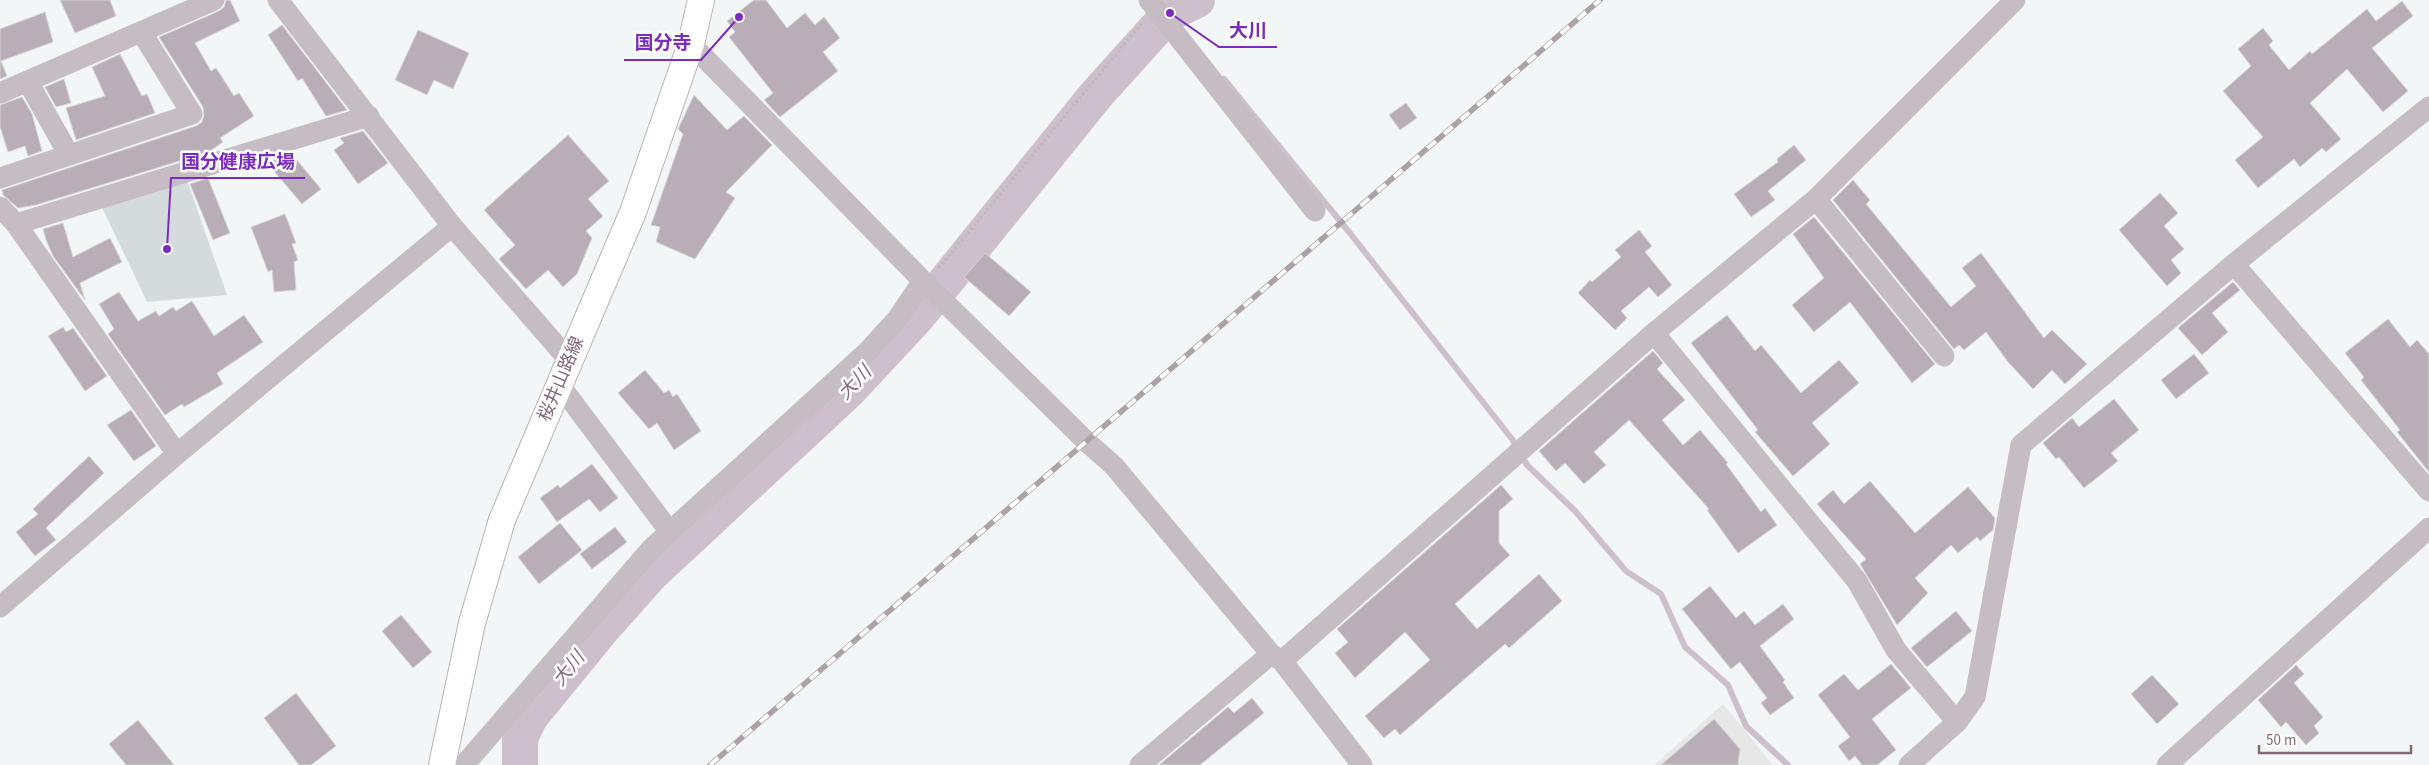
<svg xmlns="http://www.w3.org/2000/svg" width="2429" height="765" viewBox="0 0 2429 765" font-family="'Source Sans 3','Noto Sans JP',sans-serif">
<rect width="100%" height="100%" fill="#f3f6f6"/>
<path fill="#e7e7e8" d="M1723,704L1773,765H1654Z"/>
<path fill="#d5dadd" d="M186,177L227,295L147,302L100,203Z"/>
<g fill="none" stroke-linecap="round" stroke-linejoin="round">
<path stroke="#cdc0cc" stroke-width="6" d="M1224,79L1349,232L1512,439L1527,465L1576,512L1626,571L1661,594L1685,647L1728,685L1746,726L1788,765"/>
<path stroke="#cdc0cc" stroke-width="36" d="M520,765V738L530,717L602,629L651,574L849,390L917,317L1096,95L1170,13L1197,0"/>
</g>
<path fill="#b9aeb7" stroke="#d6d8d7" d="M60,0H110L116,16L75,33Z
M226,0H230L240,21L195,43L211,71L216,68L234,96L239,93L254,116L220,138L223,142L209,152L36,205L18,208L3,195L2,190L196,126L202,122L204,115L203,107L159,37L219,11L224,7Z
M754,0H766L787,28L805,13L815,25L824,17L840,38L823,52L838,71L780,117L764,100L773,93L729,37L735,32L727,21Z
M2402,1L2413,16L2372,48L2408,91L2383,112L2347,69L2310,103L2341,139L2326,152L2322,148L2300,167L2294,159L2258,188L2235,160L2263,137L2223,91L2251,66L2238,49L2263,28L2273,41L2269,45L2289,70L2310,51L2312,54L2367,9L2376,21Z
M45,12L53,42L1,61L7,76L0,79V29Z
M282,25L347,110L326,116L302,78L298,81L268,35Z
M418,30L469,53L453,89L434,80L427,95L395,80Z
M120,54L142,96L147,94L155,113L76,140L66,108L105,96L92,67Z
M64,79L71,103L56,107L45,87Z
M694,95L727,130L744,116L772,145L726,192L735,198L695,259L656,242L660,227L651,225L683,134L678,129Z
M22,97L32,114L42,151L28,156L25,146L8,152L0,127V105Z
M1406,103L1417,118L1400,130L1389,115Z
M363,131L388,163L358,184L334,150L344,143L340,138Z
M568,135L609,181L588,199L603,216L586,231L592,238L577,274L563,287L548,270L526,289L499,259L515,245L484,210Z
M1794,145L1806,160L1768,191L1775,200L1751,217L1734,194L1778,162L1777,159Z
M291,153L321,189L302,204L268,164L276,158Z
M208,178L230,233L213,240L190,184Z
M1853,180L1870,200L1866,204L1951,307L1976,286L1962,268L1981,253L2044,338L2052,330L2087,364L2065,384L2052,370L2033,389L2008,362L1986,332L1964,350L1959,345L1954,349L1833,200Z
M2160,193L2178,213L2164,226L2184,249L2171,260L2181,273L2167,286L2119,230Z
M285,214L296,243L292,244L298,260L294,262L296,290L274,292L272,270L268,272L251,227Z
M1814,217L1935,364L1912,383L1850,302L1814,332L1792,305L1824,278L1793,234Z
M63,223L73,257L110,238L122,262L80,283L85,300L53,256L46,240L43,229Z
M1639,230L1652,246L1645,252L1672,285L1658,297L1649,287L1621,311L1627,318L1615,330L1578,293L1590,280L1592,282L1621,257L1615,250Z
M985,253L1031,292L1009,316L964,277Z
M2233,282L2240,290L2212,313L2228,332L2202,355L2178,328Z
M119,292L138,321L156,311L159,316L173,307L176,311L192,301L214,336L244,315L263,342L217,373L223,384L184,407L182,404L165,415L108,334L114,329L99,304Z
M1727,315L1755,351L1761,345L1801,393L1839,360L1859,383L1812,423L1830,444L1793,476L1755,432L1758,430L1691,343Z
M2388,319L2410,347L2417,340L2429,354V472L2397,432L2400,430L2361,380L2364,377L2345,353Z
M63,327L66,332L73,328L107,376L85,391L48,336Z
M1653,351L1663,363L1657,369L1685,400L1662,420L1683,445L1700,430L1728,463L1726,464L1761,512L1765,508L1777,525L1738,553L1707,510L1709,509L1629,420L1594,452L1606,465L1584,484L1565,463L1556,471L1539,451Z
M2194,354L2209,373L2176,399L2161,380Z
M645,370L664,393L669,390L673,397L677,394L701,431L674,450L657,423L649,429L618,393Z
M2114,399L2139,430L2111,453L2118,461L2084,488L2059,457L2056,459L2043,443L2072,418L2079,427Z
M131,410L156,446L134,461L107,425Z
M89,456L104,473L46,528L56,540L35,556L16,532L38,514L33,509Z
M592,464L618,498L600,512L589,499L557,522L540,498L558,485L560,488Z
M1870,481L1915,533L1968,487L1995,518L1993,530L1980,541L1977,537L1958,553L1951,545L1915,578L1928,593L1897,625L1860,564L1866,559L1817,504L1833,490L1844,504Z
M1501,485L1513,499L1499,511V543L1510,555L1455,604L1477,629L1539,574L1562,601L1509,648L1505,644L1400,735L1395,729L1384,738L1365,716L1430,660L1405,632L1355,678L1335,653L1348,642L1337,629Z
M560,523L582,550L539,584L518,557Z
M615,527L627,542L592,569L580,554Z
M1710,586L1736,618L1744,611L1755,625L1783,604L1794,619L1760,646L1785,680L1783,682L1794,698L1770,715L1761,703L1767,698L1740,662L1731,669L1682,609Z
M1956,611L1972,631L1927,667L1911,648Z
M401,615L432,652L413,668L382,631Z
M1891,664L1911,688L1872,719L1896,750L1877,765H1862L1855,756L1849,761L1838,746L1850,737L1818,695L1844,674L1858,690Z
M2296,665L2304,674L2294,683L2323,717L2314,726L2319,733L2306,745L2286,722L2281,727L2258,700Z
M2152,675L2179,704L2157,724L2131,694Z
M296,693L336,746L311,765H299L264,718Z
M1252,698L1264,713L1200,765H1159L1228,707L1234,713Z
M1714,719L1740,749L1738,765H1661Z
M138,720L174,765H126L109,744Z"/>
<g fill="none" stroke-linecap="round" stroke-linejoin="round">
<defs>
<path id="major" d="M442,765L472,623L502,520L633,212L691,44L701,0"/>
</defs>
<use href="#major" stroke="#b9b1b7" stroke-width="28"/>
<path stroke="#bdb8bc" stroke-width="3" stroke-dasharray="2.5 2.5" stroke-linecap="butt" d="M939,268L1142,23"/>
<path stroke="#c5bdc3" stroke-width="21" d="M278,0L452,226L569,360
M1149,0L1315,211
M691,44L923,281L1087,442L1114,466L1271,654L1282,661L1362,765
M28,82L69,155
M0,93L214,0
M0,178L192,114L142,33
M1816,199L1944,356
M0,207L16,224L177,454
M16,224L369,116
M2234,264L2429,491
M1654,333L1857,581L1896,650L1957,722
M559,384L670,532
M0,607L177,454L452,226
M1282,661L1654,333L1816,199L2015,0
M464,765L652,548L867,352L898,318L923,281
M1140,765L1271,654
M1909,765L1957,722L1975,697L2021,445L2234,264L2429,107
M2167,765L2429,528"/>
<use href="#major" stroke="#fff" stroke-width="26"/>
<defs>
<path id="rail" d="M710,765L1600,0"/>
</defs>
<use href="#rail" stroke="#aca1a9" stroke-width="5.5"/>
<use href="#rail" stroke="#fff" stroke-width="4" stroke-dasharray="11" stroke-linecap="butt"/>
</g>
<g text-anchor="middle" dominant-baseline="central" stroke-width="5" stroke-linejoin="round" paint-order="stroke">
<g font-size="18" fill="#82677a" stroke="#fff">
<text transform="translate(561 379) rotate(-67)">桜井山路線</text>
</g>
<g font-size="19" font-style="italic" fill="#856982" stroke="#fff">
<text transform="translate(855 383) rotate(-46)">大川</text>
<text transform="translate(569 669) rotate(-51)">大川</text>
</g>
</g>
<path fill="none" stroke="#7b2cbf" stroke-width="2" d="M1170 13L1219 47H1277M739 17L701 60H624M167 249L171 178H305"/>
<g fill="#7b2cbf" stroke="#fff" stroke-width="2">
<circle cx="1170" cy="13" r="5"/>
<circle cx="739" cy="17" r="5"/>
<circle cx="167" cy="249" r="5"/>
</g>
<g font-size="19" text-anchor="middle" font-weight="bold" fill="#7b2cbf" stroke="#fff" stroke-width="5" stroke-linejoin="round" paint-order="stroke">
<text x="1248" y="37">大川</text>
<text x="663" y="49">国分寺</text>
<text x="238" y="168">国分健康広場</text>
</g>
<path d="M2259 745v8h152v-8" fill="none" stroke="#82677a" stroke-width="2.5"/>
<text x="2266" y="745" font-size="15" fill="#82677a" stroke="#ffffff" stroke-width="4" paint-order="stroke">50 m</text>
</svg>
